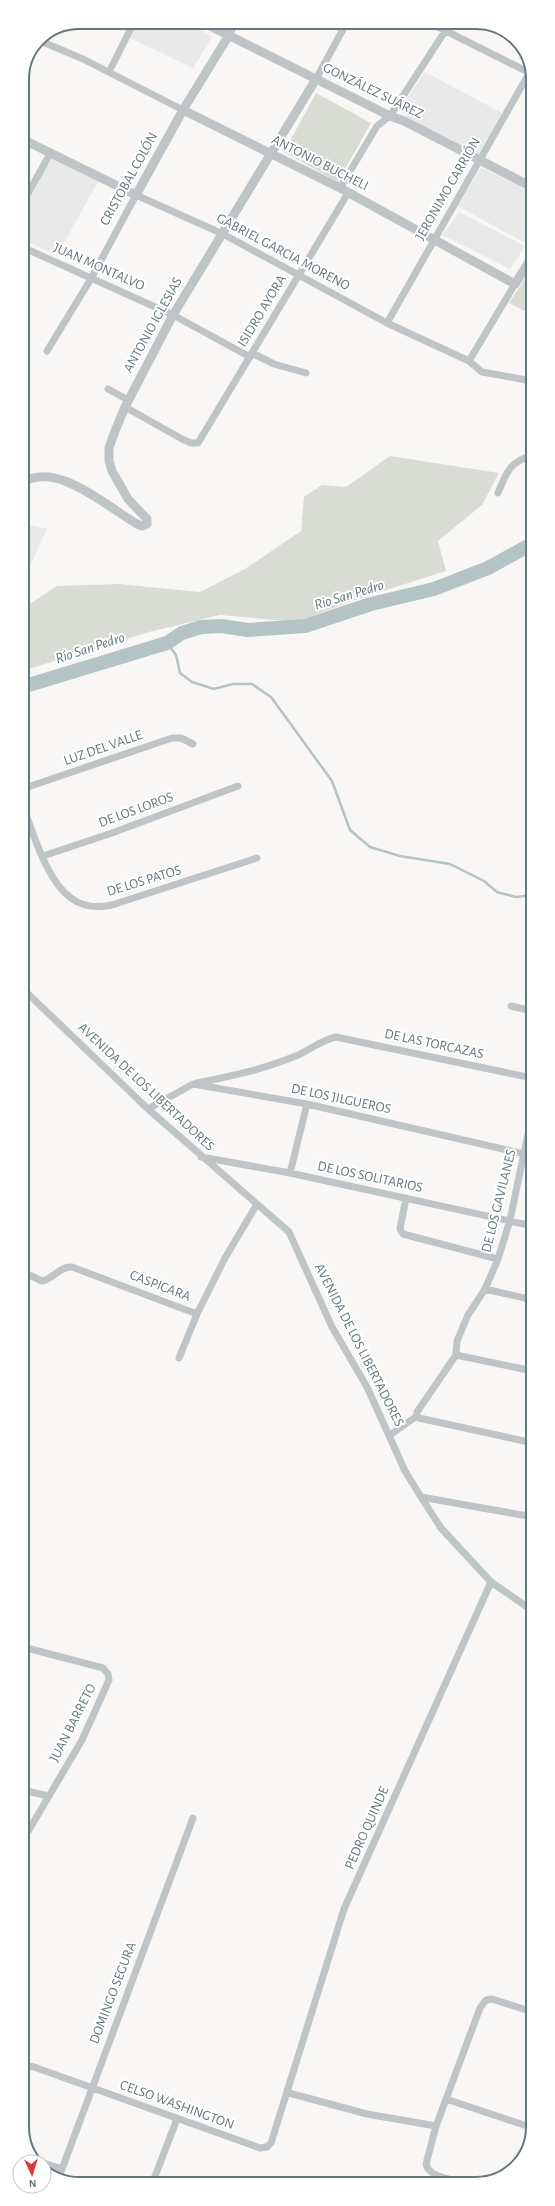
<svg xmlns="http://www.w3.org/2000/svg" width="555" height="2206" viewBox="0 0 555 2206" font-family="'Alegreya Sans',sans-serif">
<rect width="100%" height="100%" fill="#f8f7f5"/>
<path fill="#e8e9e8" d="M135,22H186L212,37L193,68L128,37Z
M425,72L502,113L478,155L408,120L401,107Z
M52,157L99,180L57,255L22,239V210Z
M481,167L532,192V237L527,244L458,206Z
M459,212L525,246L510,269L442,235Z
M22,523L47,529L22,584Z"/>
<path fill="#d9dcd4" d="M316,93L371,123L338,182L284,152Z
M532,268V315L509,303Z
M390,456L499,473L482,505L438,541L446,571L355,600L296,622L220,615L149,632L22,671V609L57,586L119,584L200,592L245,569L301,531L304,497L322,485L346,487Z"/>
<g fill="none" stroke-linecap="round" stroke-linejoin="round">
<path stroke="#b4c4c4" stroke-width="2.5" d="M167,643L176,655L180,673L192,682L214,689L233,684H252L271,697L332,781L350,830L370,847L400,856L450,864L484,881L497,892L516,897L532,895"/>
<path stroke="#b4c4c4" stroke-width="14" d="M22,687L167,643L182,633L201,627L221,626L248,630L305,626L371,604L434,589L488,568L532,544"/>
<path stroke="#bfc4c6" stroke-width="7" d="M428,22L532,74
M229,35L236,22
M38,40L83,59L183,110
M109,72L134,22
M316,79L347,22
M340,188L377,126L390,116L451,22
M22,204L51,152
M22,247L173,315L250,357
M387,323L532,68
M47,351L92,277L136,195L223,234L387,323L469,361L482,372L532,381
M252,353L274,364L306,373
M469,361L515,284
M108,389L128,400
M125,407L182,439L191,443H198L348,193
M498,493C506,473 510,461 532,456
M22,789L172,738H181L193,744
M22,804C33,832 46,880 71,898C83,907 98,908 112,905L257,858
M43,856L112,833L238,786
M22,988L148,1109L289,1232L332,1327L367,1387L405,1471L421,1497L441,1528L491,1582L533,1611
M511,1006L532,1011
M197,1083C232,1076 265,1069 298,1055C311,1049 322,1040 336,1037L532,1078
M148,1109L193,1084L307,1104L533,1156
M201,1157L290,1173L533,1226
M290,1173L307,1104
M406,1198L400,1229L403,1234L498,1259
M23,1272L42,1281C53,1279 60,1266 72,1267L197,1314L225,1258L257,1204
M485,1289L533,1300
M456,1355L533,1371
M179,1358L197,1314
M417,1416V1412L456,1355L457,1341L468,1315L485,1289L498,1259L510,1220L532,1115
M390,1435L417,1416L419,1418L533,1443
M421,1497L533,1517
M23,1647L103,1668L108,1674L109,1680L82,1740L23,1840
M23,1790L48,1796
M23,2065L34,2067L260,2148L267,2147L271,2143L344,1909L491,1582
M289,2093L367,2114L436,2126
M446,2099L533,2128
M35,2160L42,2162
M44,2163L62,2169
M59,2177L193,1818
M463,2183C451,2179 428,2177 426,2164L436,2126L480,2008L486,2000L492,1999L533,2012
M152,2184L177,2119"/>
<path stroke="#bfc4c6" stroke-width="9" d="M202,22L390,116L404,121L532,187
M183,110L340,188L515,284L532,257
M22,139L136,195L183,110L229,35
M22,483C57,460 107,507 137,524L142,526L147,524V519L128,499L112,471L109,461V448L115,431L125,407L173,315L316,79"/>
</g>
<g text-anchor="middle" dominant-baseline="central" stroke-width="4" stroke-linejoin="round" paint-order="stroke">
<g font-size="14" fill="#65787e" stroke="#fff">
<text transform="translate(373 91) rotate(26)">GONZÁLEZ SUÁREZ</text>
<text transform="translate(320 163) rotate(27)">ANTONIO BUCHELI</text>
<text transform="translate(129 179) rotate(-61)">CRISTOBAL COLÓN</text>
<text transform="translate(448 189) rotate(-60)">JERONIMO CARRIÓN</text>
<text transform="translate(283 252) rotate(28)">GABRIEL GARCIA MORENO</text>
<text transform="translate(99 267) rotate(24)">JUAN MONTALVO</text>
<text transform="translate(262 311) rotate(-59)">ISIDRO AYORA</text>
<text transform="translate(153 325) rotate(-61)">ANTONIO IGLESIAS</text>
<text transform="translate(103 748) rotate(-19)">LUZ DEL VALLE</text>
<text transform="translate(136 810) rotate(-20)">DE LOS LOROS</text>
<text transform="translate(144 881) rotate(-17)">DE LOS PATOS</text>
<text transform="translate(434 1044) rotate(12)">DE LAS TORCAZAS</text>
<text transform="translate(146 1087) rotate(43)">AVENIDA DE LOS LIBERTADORES</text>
<text transform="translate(341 1099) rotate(12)">DE LOS JILGUEROS</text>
<text transform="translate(370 1177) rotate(12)">DE LOS SOLITARIOS</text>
<text transform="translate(499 1201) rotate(-76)">DE LOS GAVILANES</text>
<text transform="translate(160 1286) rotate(21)">CASPICARA</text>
<text transform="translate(359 1345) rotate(63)">AVENIDA DE LOS LIBERTADORES</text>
<text transform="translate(73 1723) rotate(-63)">JUAN BARRETO</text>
<text transform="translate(367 1828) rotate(-66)">PEDRO QUINDE</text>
<text transform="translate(113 1993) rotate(-69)">DOMINGO SEGURA</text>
<text transform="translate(177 2105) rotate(20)">CELSO WASHINGTON</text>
</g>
<g font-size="15" font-style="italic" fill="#5f7778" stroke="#fff">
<text transform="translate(349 595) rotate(-17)">Rio San Pedro</text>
<text transform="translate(90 648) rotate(-18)">Río San Pedro</text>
</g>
</g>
<path d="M0 0H555V2206H0ZM79 29H476A50 50 0 0 1 526 79V2127A50 50 0 0 1 476 2177H79A50 50 0 0 1 29 2127V79A50 50 0 0 1 79 29Z" fill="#fff" fill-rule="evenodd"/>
<path fill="none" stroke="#65787e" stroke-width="2" d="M79 29H476A50 50 0 0 1 526 79V2127A50 50 0 0 1 476 2177H79A50 50 0 0 1 29 2127V79A50 50 0 0 1 79 29Z"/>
<g transform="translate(32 2174) rotate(176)"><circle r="19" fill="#ffffff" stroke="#c1c9cb"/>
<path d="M0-3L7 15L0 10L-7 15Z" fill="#d83a34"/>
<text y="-6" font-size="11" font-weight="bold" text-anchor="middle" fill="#65787e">N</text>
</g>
</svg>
